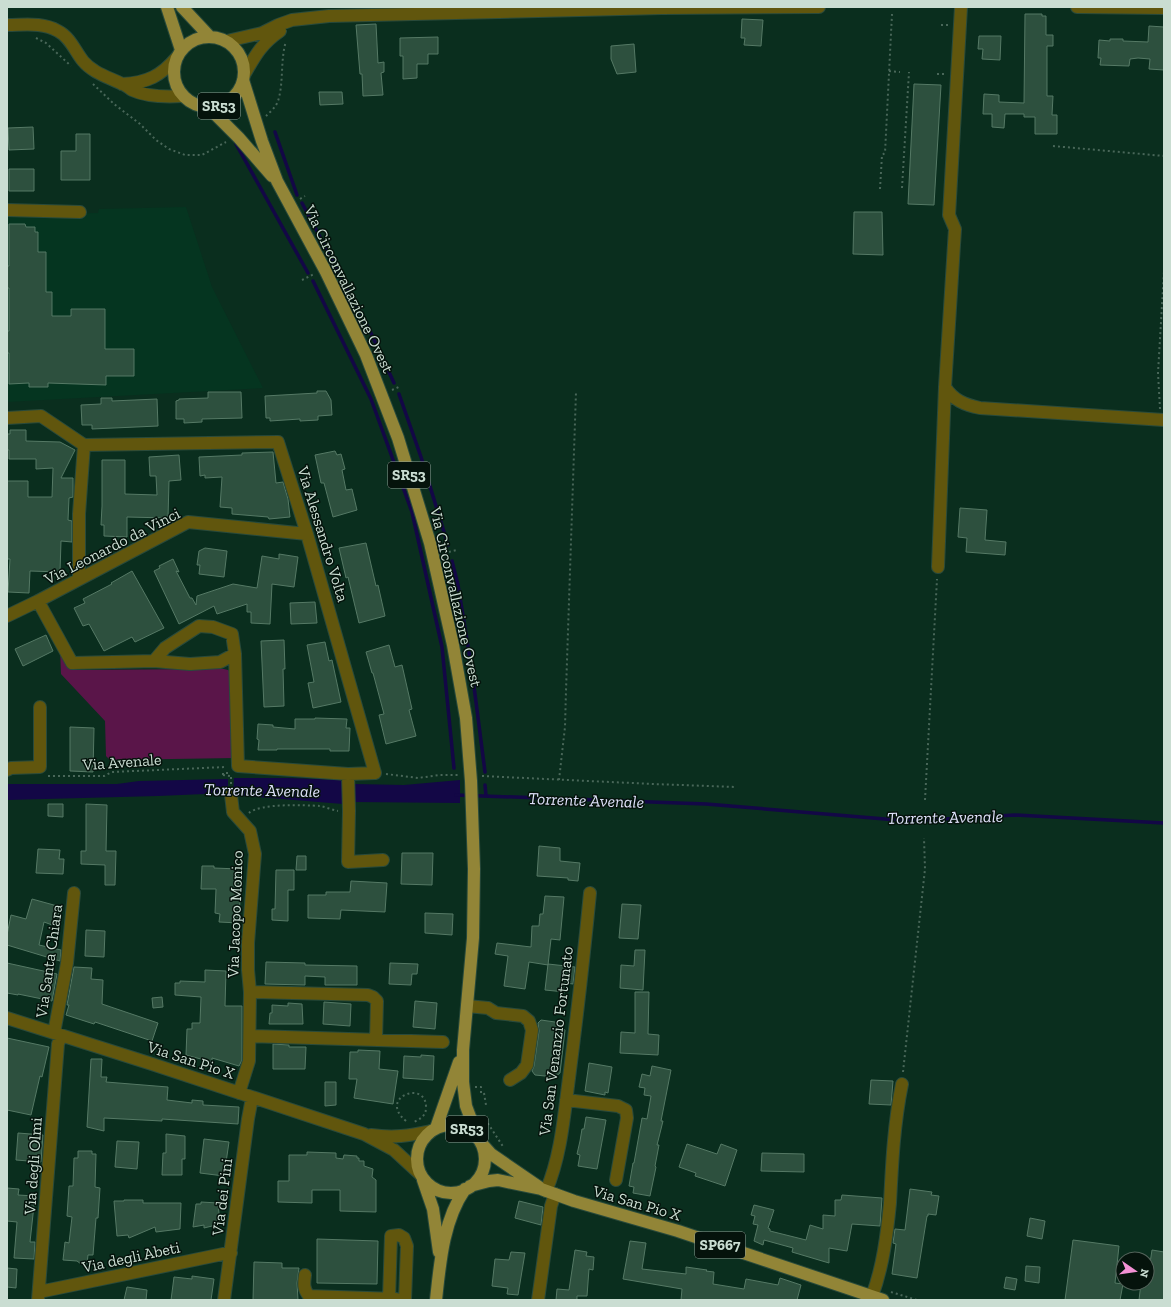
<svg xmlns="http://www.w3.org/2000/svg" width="1171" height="1307" viewBox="0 0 1171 1307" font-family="'Zilla Slab',serif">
<rect width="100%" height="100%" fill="#0a2e1e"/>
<path fill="#053520" d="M186,207L212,287L263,388L7,402V214L98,213L99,209Z"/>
<path fill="#5a1549" d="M60,648L71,667L77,670L208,669H224L228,670L233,674L235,758L110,760L106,756L105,721L61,674Z"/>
<path fill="#130746" d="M234,778H288L340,780L342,781L343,804L233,795Z
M228,779V793L158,796L7,800V784H117L139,781Z
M460,780V803L355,802L354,784L404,785Z"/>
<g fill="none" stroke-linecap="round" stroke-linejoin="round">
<path stroke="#130746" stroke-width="3.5" d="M275,132L297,195
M236,144L308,273
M302,203L370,331L394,383
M313,281L371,399L412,512L442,647L454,768
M399,394L421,457L448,545
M452,561L458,585L472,671L485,772
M485,785L486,796
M456,795L706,804L909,821L1015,815L1164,823"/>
</g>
<path fill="#2d503e" stroke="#557965" d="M1025,14H1042V16H1046V35H1053V46H1047V96H1053L1052,115H1057V134H1035V117H1024V114H1005L1004,128L992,127V114H983L984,94L999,95V102L1024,103Z
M742,19L763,20L761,46L744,45L745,38H741Z
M376,24L378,63L384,62V72L381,73L383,95L363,96L362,74H360L356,25Z
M1149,26L1164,27V70L1149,69L1150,59L1138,58L1130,59L1129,66L1100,65L1101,58H1098L1099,40L1110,41V39H1123V41L1148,42Z
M979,36H1001L1000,60L982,59L983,49H978Z
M438,37V54H428V64H417V78L403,79V56H400V38Z
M634,44L636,72L617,74L611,59V46Z
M914,84L941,85L934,205L908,204Z
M319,92H342L343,104L320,105Z
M33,127L34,149L9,150L8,128Z
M76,134H90V180H61V151H76Z
M9,169H34V191H9Z
M854,212H882L883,255L853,254Z
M9,224H25L26,227H35V232H38V252H46V292H52V316H71V309H105V349H134V376H106V385L48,383V387H29V383L9,384V353H7V331H9V288H7V266H9Z
M317,391H326L331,400L332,415L318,416V420L300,421V419L270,421V418H266L265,396L317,393Z
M208,392H241L242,418L202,419V422L184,423V419H176V401L179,400V399L208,398Z
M101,398H112V401L157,399L158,426L92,429V425H82L81,405L101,404Z
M10,430H26V441L60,442L75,450L61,478H73V497L69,498L68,520L72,521V542L61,541L60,572L30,571L29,593L8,592L10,559H7V481H28V497H52L53,468L36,469V459H9V450H7V434H10Z
M335,451L337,455L341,454L345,469L342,470L346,490L352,489L357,510L333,517L324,483H321L315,455Z
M273,452L276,483L283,482L288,499L290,517L269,519L268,517L232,514V508L220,507L222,477L205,478V475L200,476L199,457L242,455V453Z
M179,455L181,480L169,481L168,518L127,517V537L104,536V525H101L102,506V460H125V494L157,495L156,476H150L149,457Z
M960,508L987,510L985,540L1006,542L1005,555L966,552L967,538L958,537Z
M366,543L376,586L378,585L385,616L359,623L348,577L346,578L339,548Z
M205,548L227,551L224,577L199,574L200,565H197L199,551Z
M279,554L298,557L294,587L272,584L270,624L251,623V612H247V604L217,614L214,606L179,624L154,571L160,568L159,566L173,559L179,572L176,571L190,598H192L196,605L197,596L233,584L257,588L262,556L279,559Z
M132,571L164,628L135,642L132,637L104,651L89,624L83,626L74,608L85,603L83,599L112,584L111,583Z
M315,602L317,623L291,624L290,603Z
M46,635L53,651L23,666L15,649Z
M284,640L285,669H283L284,706L264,707L261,641Z
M325,642L329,661L332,660L341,702L313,708L308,683L314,682L307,645Z
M389,645L395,667L402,665L412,709L409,710L416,736L386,744L379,715L384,714L373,673H372L366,652Z
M315,718L347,719L346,728H350L349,751H330V749H277V750H258L259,740L257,739L258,724L273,725V727L295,729V719H315Z
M70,727L94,728L93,772L70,771Z
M48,804H63V817L48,816Z
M86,804L107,805L106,851H116L115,885H105V865L81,864V851H86Z
M539,846L560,848V861L580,863L578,881L568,880V878L537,876Z
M38,849L60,850L59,859H64L63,874L36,873Z
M402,853H433L432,885L401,884Z
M297,856H306V870H296Z
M202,866H214V868L239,869L238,899H240L239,923L219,922L220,914L215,913L216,889H201Z
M276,870H294V890H288V921L272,920V909H275Z
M351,881L387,883L385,912L341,910L340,919L308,918V895H326V892H350Z
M545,896L564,897L560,940L551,939L548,965L529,962L525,989L504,986L508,956L495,954L497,943L531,947L532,926H539L540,914H543Z
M32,899L61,907L55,926L44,922L39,945L61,950L60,961L7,945V935L11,915L26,919Z
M622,904L641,905L638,939L619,938Z
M425,913L453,914L452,935L425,933Z
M86,930L105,931L104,957L85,956Z
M635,950H645L643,990L620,988L621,965L634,966Z
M266,962L305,963V965L357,966V985H325V977L305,976V985L265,984Z
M7,963L57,974L52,1001L18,994V995L7,993Z
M390,963L418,964L417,974H412L411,985L389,984Z
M548,964L575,967L573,984L566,983L565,992L545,990Z
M74,967L92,968L91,979L103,980L102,1004L158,1023L152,1041L95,1022L94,1024L66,1015L69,1005H67Z
M205,970L226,971L225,1006H242V1060L239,1066L212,1058V1062L186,1055L187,1029H192V1023H200L201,997L175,995V983H180V981L205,982Z
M635,992H649L648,1034L659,1035L658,1055L620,1053L621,1032L635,1033Z
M162,997L163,1007L153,1008L152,998Z
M415,1001L437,1003L435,1029L413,1027Z
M324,1002L351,1004L350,1026L323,1024Z
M288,1003L302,1004L303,1024H269L270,1013H272V1005L288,1006Z
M541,1020L555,1022L565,1030L560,1073L555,1077L535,1075L532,1071L534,1066L539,1031L538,1023Z
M7,1038L49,1047L42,1077L40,1076L31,1115L7,1110Z
M273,1044L289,1045V1047H306L305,1069H273Z
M358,1050L380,1051L379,1069L398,1071L393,1104L354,1098L357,1079H349L350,1052H358Z
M421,1055L434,1056L433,1080L403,1078L404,1056L421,1057Z
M91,1059H102L101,1077H107L106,1082L168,1087L167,1100L192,1103V1100L203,1101V1105L239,1107L238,1124L162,1119V1121L104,1118V1131L87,1127Z
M589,1063L612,1067L608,1093L605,1092V1095L585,1091Z
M652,1066L671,1070L661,1121H663L657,1145H659L655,1166L656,1167L650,1196L633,1193L634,1187L629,1186L633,1163H634L642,1118L647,1119L651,1096L644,1095L645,1088L639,1087L642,1074L650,1076Z
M871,1080L893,1081L891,1105L869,1104Z
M325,1082H336V1105L325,1106Z
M586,1117L606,1120L597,1169L578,1166L580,1155L577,1154L580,1141L582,1129H584Z
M18,1133L43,1135L41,1162L16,1160Z
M166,1134L185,1136V1159H182V1175H162L163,1153H166Z
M204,1139L229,1142L224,1176L200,1173Z
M117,1141L139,1142L137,1169L115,1167Z
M687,1144L717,1154L721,1144L737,1150L725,1186L695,1176L696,1173L679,1167Z
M78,1151H92V1154H96L95,1187L100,1188L98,1218H96L93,1255H88L87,1264H81L77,1261L63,1260L65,1242L69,1243L72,1217L67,1216L69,1186H73L74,1158H78Z
M307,1152L336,1153V1158L343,1159L344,1155L357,1156V1158H359V1161H364V1166L373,1169L372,1177L376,1180V1212L340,1211V1190H312V1203L278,1202V1181H289V1155H307Z
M762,1153L804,1154V1172L761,1171Z
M7,1188L19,1189L18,1195L35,1196L30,1242H35L34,1259L14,1258L17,1222L7,1221Z
M910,1189L932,1192L931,1195L939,1196L936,1215L928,1214V1216H927L917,1278L892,1274L896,1244L893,1243L895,1229L905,1230Z
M842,1195L882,1198L880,1226L852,1224L847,1251L829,1248V1263L792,1252L793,1248L764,1240L763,1245L754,1241L758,1225L753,1224L755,1216L751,1215L754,1205L774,1210L768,1228L770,1229V1231L806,1240L810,1225L823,1229V1215L835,1216V1200H841Z
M124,1200H143V1203H181L180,1229L156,1232L155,1227L129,1238L128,1235L117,1236L114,1201H124Z
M519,1201L543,1207L541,1225L515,1218Z
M201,1202L218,1203L220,1224L204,1228V1225L193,1227L196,1204H201Z
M1030,1218L1045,1221L1042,1239L1027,1236Z
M317,1239L378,1241L377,1284L317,1283Z
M1073,1240L1119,1246L1115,1283L1123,1284L1120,1300H1065Z
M630,1241L646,1243L642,1269L686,1274V1267L707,1270L706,1271L714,1272L713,1284L744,1289L746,1279L778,1285L780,1278L801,1285L797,1300H681L682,1289L623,1279Z
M575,1250L587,1252L586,1256L594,1257L593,1270L589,1269L587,1296H577V1299L575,1300H556L557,1289L569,1290Z
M1152,1250L1164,1252V1300H1139L1141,1283H1147Z
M511,1252L525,1253L518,1295L507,1294L508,1288L492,1286L495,1259L509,1260Z
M254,1262L282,1263V1268H299L297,1283L298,1300H253Z
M1026,1266L1040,1267L1039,1283L1025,1281Z
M7,1268L17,1269L16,1288L7,1287Z
M192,1276L214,1279L211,1300H171L174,1277L192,1279Z
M1006,1277L1017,1279L1015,1290L1004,1288Z
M127,1287L147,1290L146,1300H124Z"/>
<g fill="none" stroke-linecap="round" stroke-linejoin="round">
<defs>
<path id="minor" d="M961,7L949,215L955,229L945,387C953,400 965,405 980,408L1164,420
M1077,7L1164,8
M7,25C25,25 42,22 58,31C70,37 75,51 83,61C93,73 108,77 122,84C126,85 129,88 132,90C147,97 167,97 183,96
M227,41L262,33L278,25L292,20L329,16L662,8L819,7
M244,75C255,56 261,44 280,31
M122,84C147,83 161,76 177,57
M7,210L80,212
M7,418L41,416L84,445L278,442L307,534L375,773L348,774L238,766L235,654L220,662L190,664L154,661L72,663L38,601
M938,567L945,387
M79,579V514L84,445
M7,616L38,601L188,522L307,534
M154,661L165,648L199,626L213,627L232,634L235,654
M7,770L11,768L40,767V707
M348,774L349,811L348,862L383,860
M231,795L233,812L250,831L255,854L248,943V970L250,992L249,1061L239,1093
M250,992L368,995L373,997L377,1001L376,1040
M467,1006L488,1008L496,1013L523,1016L529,1021L532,1030L527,1065L521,1073L510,1080
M7,1018L152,1064L364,1134L394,1150L420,1174
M54,1033L67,963L74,893
M250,1036L443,1042
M566,1100L618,1106L626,1110L627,1118L616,1180
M371,1135C394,1138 408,1136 431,1131
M546,1191C561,1156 564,1116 569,1078C577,1016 584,955 590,893
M305,1275C304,1283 303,1289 309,1296L396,1299
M39,1292L223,1254L231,1253
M872,1296C883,1267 887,1234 890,1203C892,1163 894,1123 902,1084
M389,1299L391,1236L399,1235L404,1238L407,1246L405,1300
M38,1300L58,1044L61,1036
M224,1300L248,1119L252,1098
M538,1300L551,1206L555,1194"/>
<path id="major" d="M167,7L181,50
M182,7L210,37
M174 72a35 35 0 1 1 70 0a35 35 0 1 1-70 0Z
M243,80L262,141L277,181L326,272L366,355L398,438L430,543L453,645L466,718L471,781L474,869L473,938L463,1050V1082L466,1106L478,1138
M208,107L239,138L272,176
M417 1159a34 34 0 1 1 68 0a34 34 0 1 1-68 0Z
M436,1128L459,1062
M482,1144L491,1154L539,1187
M423,1180L433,1209L439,1252
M470,1186L489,1181L498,1180L541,1189L574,1201L678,1231L883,1300
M436,1300C440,1263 443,1221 465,1189"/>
</defs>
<use href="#minor" stroke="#294a3b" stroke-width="14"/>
<use href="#major" stroke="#294a3b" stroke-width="14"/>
<path stroke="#496759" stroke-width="2" stroke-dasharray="2 3" stroke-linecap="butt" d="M941,25H948
M36,38L46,43L71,66
M889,71L900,72
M937,74H946
M93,84L114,104L140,124L156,140L169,149L185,155H202L226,142
M266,116C270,112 276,107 278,101C284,82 280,61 286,41
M1053,146L1164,156
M902,188L909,72
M880,189L882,155L885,153L892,14
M300,199L305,196
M302,280L314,274
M392,390L401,386
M1160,409L1158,373L1164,271
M444,553L457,550
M386,774L418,778L440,775H459
M223,775L230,776
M223,775V773H229
M48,776H104L112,772L226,767
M482,776L653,784L736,787
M559,780L565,727L566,691L576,392
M231,784V776
M925,800L937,579
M249,813C260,803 305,805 320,806C326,807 332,810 338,811
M903,1072L925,869L924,838
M475,1087H481V1093H484L486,1105L488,1106
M485,1119L504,1148
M406,1121C377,1097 427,1079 426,1108C426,1116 420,1119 414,1122
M891,1292L917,1300"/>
<use href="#minor" stroke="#61560d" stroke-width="12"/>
<use href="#major" stroke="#928537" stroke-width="12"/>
</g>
<g text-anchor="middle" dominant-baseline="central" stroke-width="3" stroke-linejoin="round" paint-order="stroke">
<g fill="#05130c" stroke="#8fa097" stroke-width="1">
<rect x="198" y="93" width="42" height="26" rx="3"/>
<rect x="388" y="462" width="42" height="26" rx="3"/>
<rect x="446" y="1116" width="42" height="26" rx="3"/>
<rect x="695" y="1232" width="50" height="26" rx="3"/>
</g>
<g font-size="15" font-weight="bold" fill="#caddd2">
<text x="219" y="106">SR53</text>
<text x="409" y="475">SR53</text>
<text x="467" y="1129">SR53</text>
<text x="720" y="1245">SP667</text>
</g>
<g font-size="16" fill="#caddd2" stroke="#05130c">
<text transform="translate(349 289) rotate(64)">Via Circonvallazione Ovest</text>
<text transform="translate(323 534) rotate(73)">Via Alessandro Volta</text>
<text transform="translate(112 546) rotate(-27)">Via Leonardo da Vinci</text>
<text transform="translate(456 597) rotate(77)">Via Circonvallazione Ovest</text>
<text transform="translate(122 762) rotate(-4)">Via Avenale</text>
<text transform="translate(235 914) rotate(-88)">Via Jacopo Monico</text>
<text transform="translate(49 961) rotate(-82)">Via Santa Chiara</text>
<text transform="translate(556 1041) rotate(-83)">Via San Venanzio Fortunato</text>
<text transform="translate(191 1060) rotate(18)">Via San Pio X</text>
<text transform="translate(33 1166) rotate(-86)">Via degli Olmi</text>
<text transform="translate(222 1197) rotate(-83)">Via dei Pini</text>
<text transform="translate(637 1203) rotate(16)">Via San Pio X</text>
<text transform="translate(131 1257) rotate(-12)">Via degli Abeti</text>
</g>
<g font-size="17" font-style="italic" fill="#dde0f8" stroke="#05130c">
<text transform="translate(262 790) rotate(1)">Torrente Avenale</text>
<text transform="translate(586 800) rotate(2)">Torrente Avenale</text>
<text transform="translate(945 817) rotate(-1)">Torrente Avenale</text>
</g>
</g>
<rect width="1171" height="1307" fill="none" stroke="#caddd2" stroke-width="16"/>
<g transform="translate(1135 1271) rotate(103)"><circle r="19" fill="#05130c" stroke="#54645b"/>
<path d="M0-3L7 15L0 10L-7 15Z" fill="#f391d5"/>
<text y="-6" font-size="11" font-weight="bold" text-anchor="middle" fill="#caddd2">N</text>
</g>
</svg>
